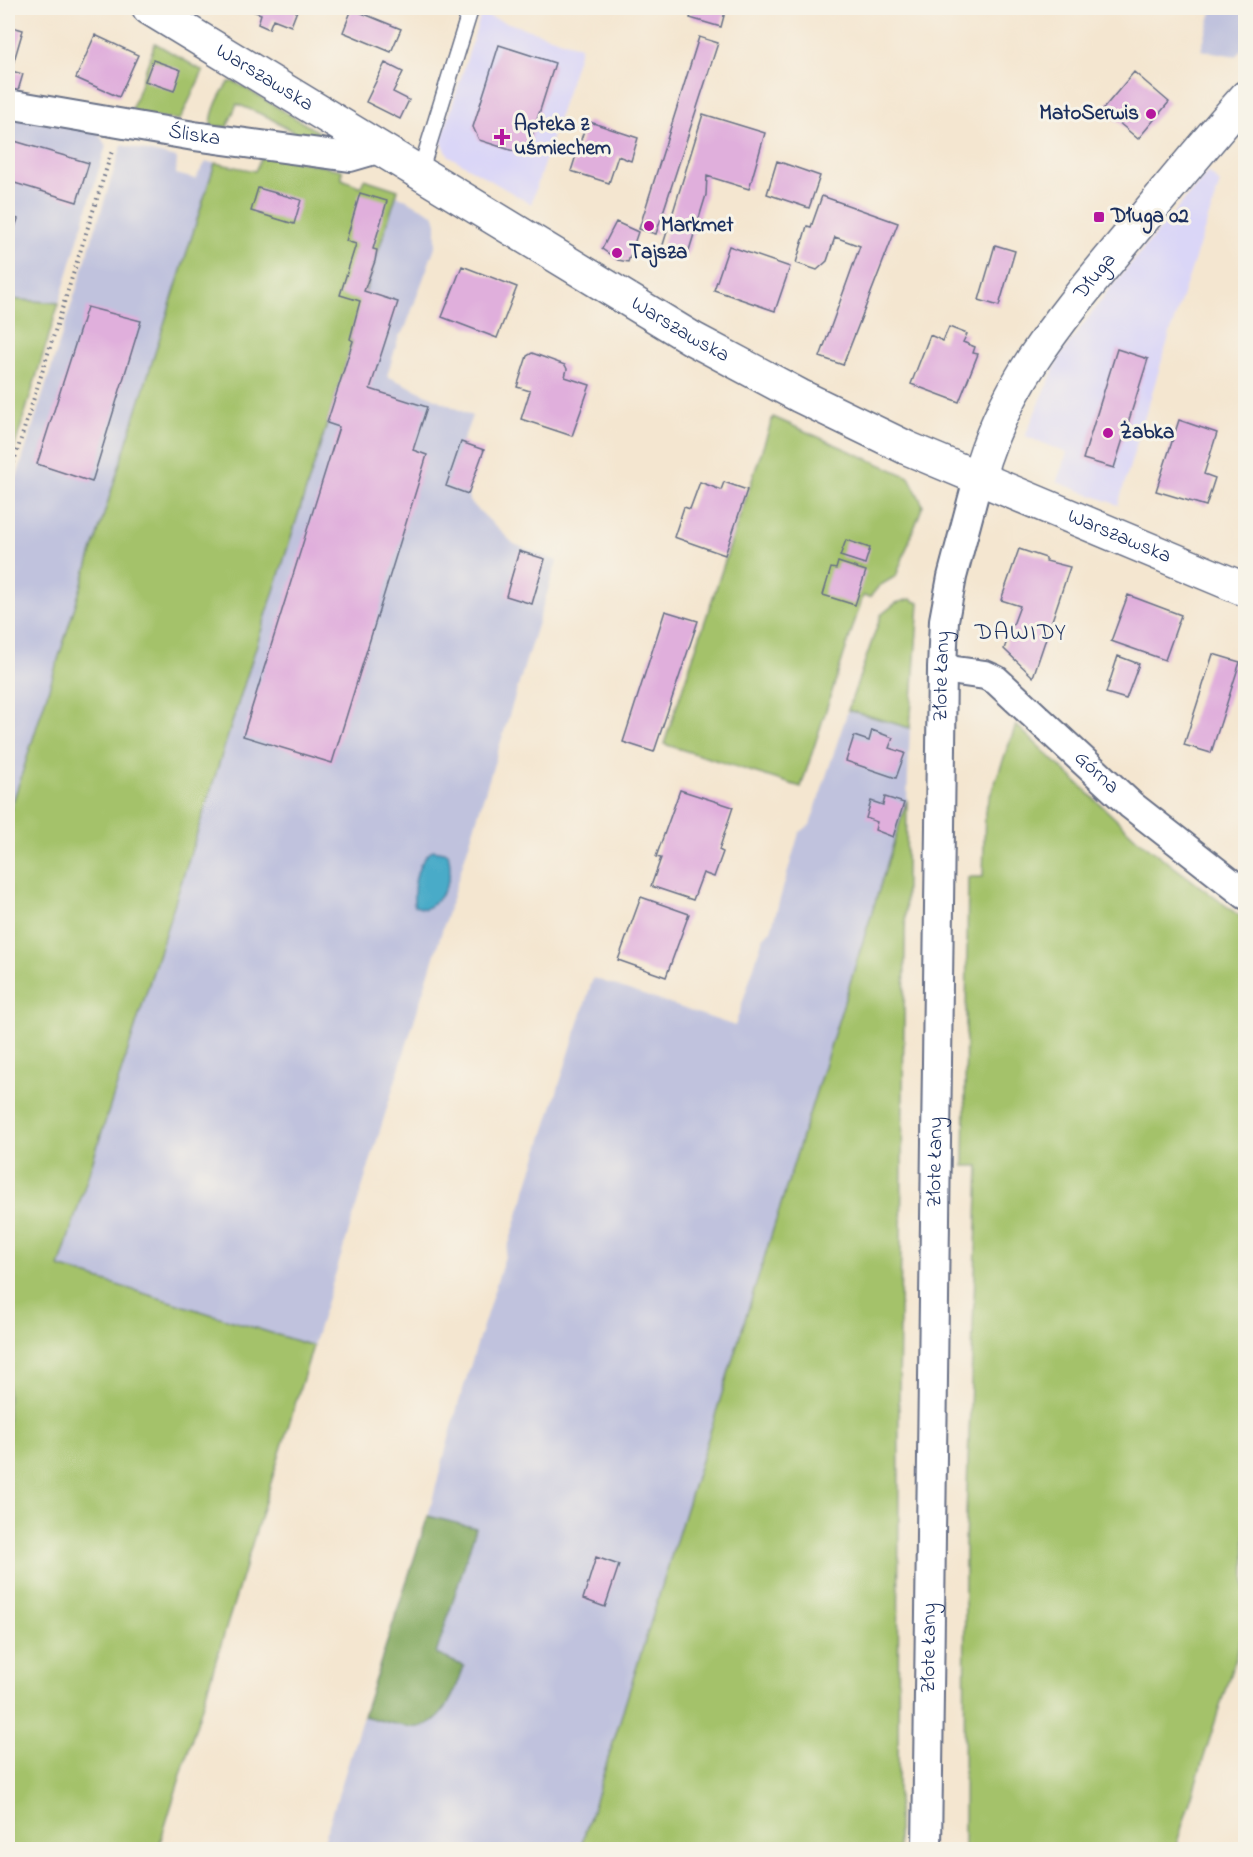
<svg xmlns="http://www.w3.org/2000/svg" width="1253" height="1857" viewBox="0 0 1253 1857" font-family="'Indie Flower',sans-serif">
<rect width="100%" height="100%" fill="#f7f3e8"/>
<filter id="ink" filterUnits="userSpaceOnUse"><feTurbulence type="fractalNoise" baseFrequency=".0167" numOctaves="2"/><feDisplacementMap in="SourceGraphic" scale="12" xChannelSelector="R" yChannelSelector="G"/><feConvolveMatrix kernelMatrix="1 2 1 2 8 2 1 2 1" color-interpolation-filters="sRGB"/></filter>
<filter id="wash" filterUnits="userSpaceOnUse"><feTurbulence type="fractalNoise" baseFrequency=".008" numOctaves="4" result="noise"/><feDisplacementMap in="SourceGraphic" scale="24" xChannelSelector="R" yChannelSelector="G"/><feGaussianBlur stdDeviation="1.35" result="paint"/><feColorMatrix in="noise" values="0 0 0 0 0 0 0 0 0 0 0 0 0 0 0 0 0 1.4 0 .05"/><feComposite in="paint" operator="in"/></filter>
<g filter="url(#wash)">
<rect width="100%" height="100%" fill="#f4e6d0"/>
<path fill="#dad6f7" d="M481,14L581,47L531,204L449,156L441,141Z
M1208,172L1220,183L1172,327L1118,505L1057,482L1067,453L1025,436L1060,356L1107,292Z"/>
<path fill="#c0c2dd" d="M1213,8H1245V46L1236,56L1201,50Z
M12,116L97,131L106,146L59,303L8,299V123H10Z
M122,145L177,158L176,174L195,179L206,162L215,163L8,818V505Z
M397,195L433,214L436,218V244L405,329L399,336L387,376L472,416L446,486L468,494L469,501L514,544L557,561L313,1346L59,1267L341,380L353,340L350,339L360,301Z
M848,710L910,728L907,800L580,1849L321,1850L363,1716L418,1727L436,1655L476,1528L428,1516L458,1405L593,978L735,1026L763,938L771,930L799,833L810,825Z"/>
<path fill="#a4c26a" stroke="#607864" stroke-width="1.5" d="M155,43L203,71L180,120L130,114Z
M229,82H235L330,139L326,145L312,143L268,117L237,104L227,127L211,126C211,112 220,93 229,82Z
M263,154L342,170V179L361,187L364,179L398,190L350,339L353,341L341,380L59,1267L313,1346L158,1849L8,1850V818L215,163L255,171Z
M8,299L59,303L8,468Z
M773,417L909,477L923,505L896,576L879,586L870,597L863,596L801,787L664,744Z
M910,599L919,603L910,728L848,710L881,615L896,603Z
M1016,725L1137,839L1245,920V1627L1175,1849H964L965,1543L979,1166H964L968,877H983L985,810Z
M907,800L899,1394L898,1849H580Z"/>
<path fill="#83a85e" stroke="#4f6c5e" stroke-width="1.5" d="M428,1516L476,1528L436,1654L464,1666C457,1687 445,1724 418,1727C406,1729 377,1719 363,1716Z"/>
<path fill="#48abc8" stroke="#326d93" stroke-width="1.5" d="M433,850L448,853C454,877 446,897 425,909L414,906C413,886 416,862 433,850Z"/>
<g id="blocks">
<path fill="#e0afdc" d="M244,8H298L291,26L273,19L269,29L258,24L261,14Z
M693,8H726L721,27L690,18Z
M352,9L401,29L391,52L343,32Z
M9,26L23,30L11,71L23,74L17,94L8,91Z
M95,35L138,55L119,97L76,78Z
M699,37L718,43L656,234L639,229Z
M499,45L555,63L526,155L479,140L473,127Z
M153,60L181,70L174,91L145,81Z
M385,63L403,72L393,92L409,100L400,119L366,102Z
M1134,72L1169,102L1138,139L1103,109Z
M703,114L765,133L749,189L707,176L706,195L687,257L662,248Z
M587,121L638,138L631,161L618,156L609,183L571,171Z
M11,140L89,163L77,202L8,181V152Z
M777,161L820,176L809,208L767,194Z
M258,188L301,200L294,224L251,211Z
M360,193L387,201L373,249L377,250L375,261L364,291L398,302L370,389L427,407L413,450L427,455L332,763L243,736L339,427L327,423L353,341L350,339L360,301L340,295L356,244L346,241Z
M822,196L898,223L843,365L820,357L860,246L835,237L827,261L817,270L796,263L807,226L811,227Z
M8,215L18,219L8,247Z
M616,222L638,232L628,262L618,260L602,249Z
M995,245L1015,251L999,306L979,300Z
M729,246L790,267L775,311L714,290Z
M462,266L517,287L497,338L442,317Z
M87,307L141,321L92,482L37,464Z
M949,327L967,334L963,342L975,347L973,353L978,354L959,402L911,384L930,335L943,341Z
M1117,349L1148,359L1114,468L1083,459Z
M532,353L565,365L567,369L565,377L590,385L572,436L521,419L530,391L517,387L527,356Z
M1179,420L1217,433L1204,474L1215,478L1206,506L1156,491Z
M461,442L484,450L468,494L446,486Z
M700,482L721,490L724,482L747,490L725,555L674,537L684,507L690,509Z
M846,540L870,548L865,564L840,556Z
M1019,549L1046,558V561L1070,567L1033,677L1004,649L1020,606L1001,600Z
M519,551L545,559L532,604L506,596Z
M838,562L866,571L855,605L823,595L831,568L836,569Z
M1128,595L1181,615L1165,660L1111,641Z
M665,611L698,621L654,752L623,742Z
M1213,654L1240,662L1211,753L1184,745Z
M1118,656L1139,664L1126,699L1106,693Z
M872,730L893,738L889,748L905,753L896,778L846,761L854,736L869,741Z
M680,790L733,807L719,850L723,852L714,877L703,873L693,900L651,886L661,858L656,857Z
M885,797L904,803L893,837L875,830L877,822L866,818L871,801L883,805Z
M641,897L689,914L666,977L618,960Z
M596,1557L619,1565L605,1607L583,1599Z"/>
</g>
</g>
<g filter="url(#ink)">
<use href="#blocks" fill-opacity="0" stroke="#676f86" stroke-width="1.5"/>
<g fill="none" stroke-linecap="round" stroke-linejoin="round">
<defs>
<path id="service" d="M420,172L471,8"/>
<g id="minor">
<path id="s1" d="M8,104L194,136L350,157L381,148"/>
<path id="s2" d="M942,669L985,675L996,680L1131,805L1246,895"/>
<path id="s3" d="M927,1850L942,669L944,620L952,577L978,479"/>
</g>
<g id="tertiary">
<path id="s4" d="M149,8L693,339L800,396L907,448L1246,590"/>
<path id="s5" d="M978,479C1003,383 1067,311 1128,237C1167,190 1205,143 1246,97"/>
</g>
</defs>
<use href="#service" stroke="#676f86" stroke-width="18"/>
<use href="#minor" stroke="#676f86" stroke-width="32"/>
<use href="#tertiary" stroke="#676f86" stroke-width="36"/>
<path stroke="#676f86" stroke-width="4" stroke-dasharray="1.5 4.5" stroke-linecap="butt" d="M8,480L112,151"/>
<use href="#service" stroke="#fff" stroke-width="15"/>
<use href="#minor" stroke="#fff" stroke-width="28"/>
<use href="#tertiary" stroke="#fff" stroke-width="33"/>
</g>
</g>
<g fill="#b5179e" stroke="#f7f3e8" stroke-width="2">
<circle cx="1151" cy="114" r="6"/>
<path d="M499 128h6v6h6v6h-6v6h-6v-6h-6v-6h6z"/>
<rect x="1093" y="211" width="12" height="12" rx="3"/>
<circle cx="649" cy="226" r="6"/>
<circle cx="617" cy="253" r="6"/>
<circle cx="1108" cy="433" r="6"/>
</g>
<g text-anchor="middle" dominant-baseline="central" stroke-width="6" stroke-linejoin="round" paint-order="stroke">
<g font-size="21" fill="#1b2f5e" stroke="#f7f3e8">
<text stroke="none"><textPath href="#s4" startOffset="135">Warszawska</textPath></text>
<text stroke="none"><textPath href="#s1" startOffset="189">Śliska</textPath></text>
<text stroke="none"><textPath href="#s5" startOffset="236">Długa</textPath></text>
<text stroke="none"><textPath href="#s4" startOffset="621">Warszawska</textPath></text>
<text stroke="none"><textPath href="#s4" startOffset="1107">Warszawska</textPath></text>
<text stroke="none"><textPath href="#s3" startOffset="1174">Złote Łany</textPath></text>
<text stroke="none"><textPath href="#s2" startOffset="192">Górna</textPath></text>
<text stroke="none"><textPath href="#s3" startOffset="688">Złote Łany</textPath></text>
<text stroke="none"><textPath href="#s3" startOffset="202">Złote Łany</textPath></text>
</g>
<g font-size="21" font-weight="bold" fill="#1b2f5e" stroke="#f7f3e8" text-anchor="start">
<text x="1139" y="114" text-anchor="end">MatoSerwis</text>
<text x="514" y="125">Apteka z<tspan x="514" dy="24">uśmiechem</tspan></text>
<text x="1111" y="217">Długa 02</text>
<text x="661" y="226">Markmet</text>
<text x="629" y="253">Tajsza</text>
<text x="1120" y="433">Żabka</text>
</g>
<g font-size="24" letter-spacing="1.5" fill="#1b2f5e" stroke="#f7f3e8">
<text x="1021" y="633">DAWIDY</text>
</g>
</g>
<rect width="1253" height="1857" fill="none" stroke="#f7f3e8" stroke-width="30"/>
</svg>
